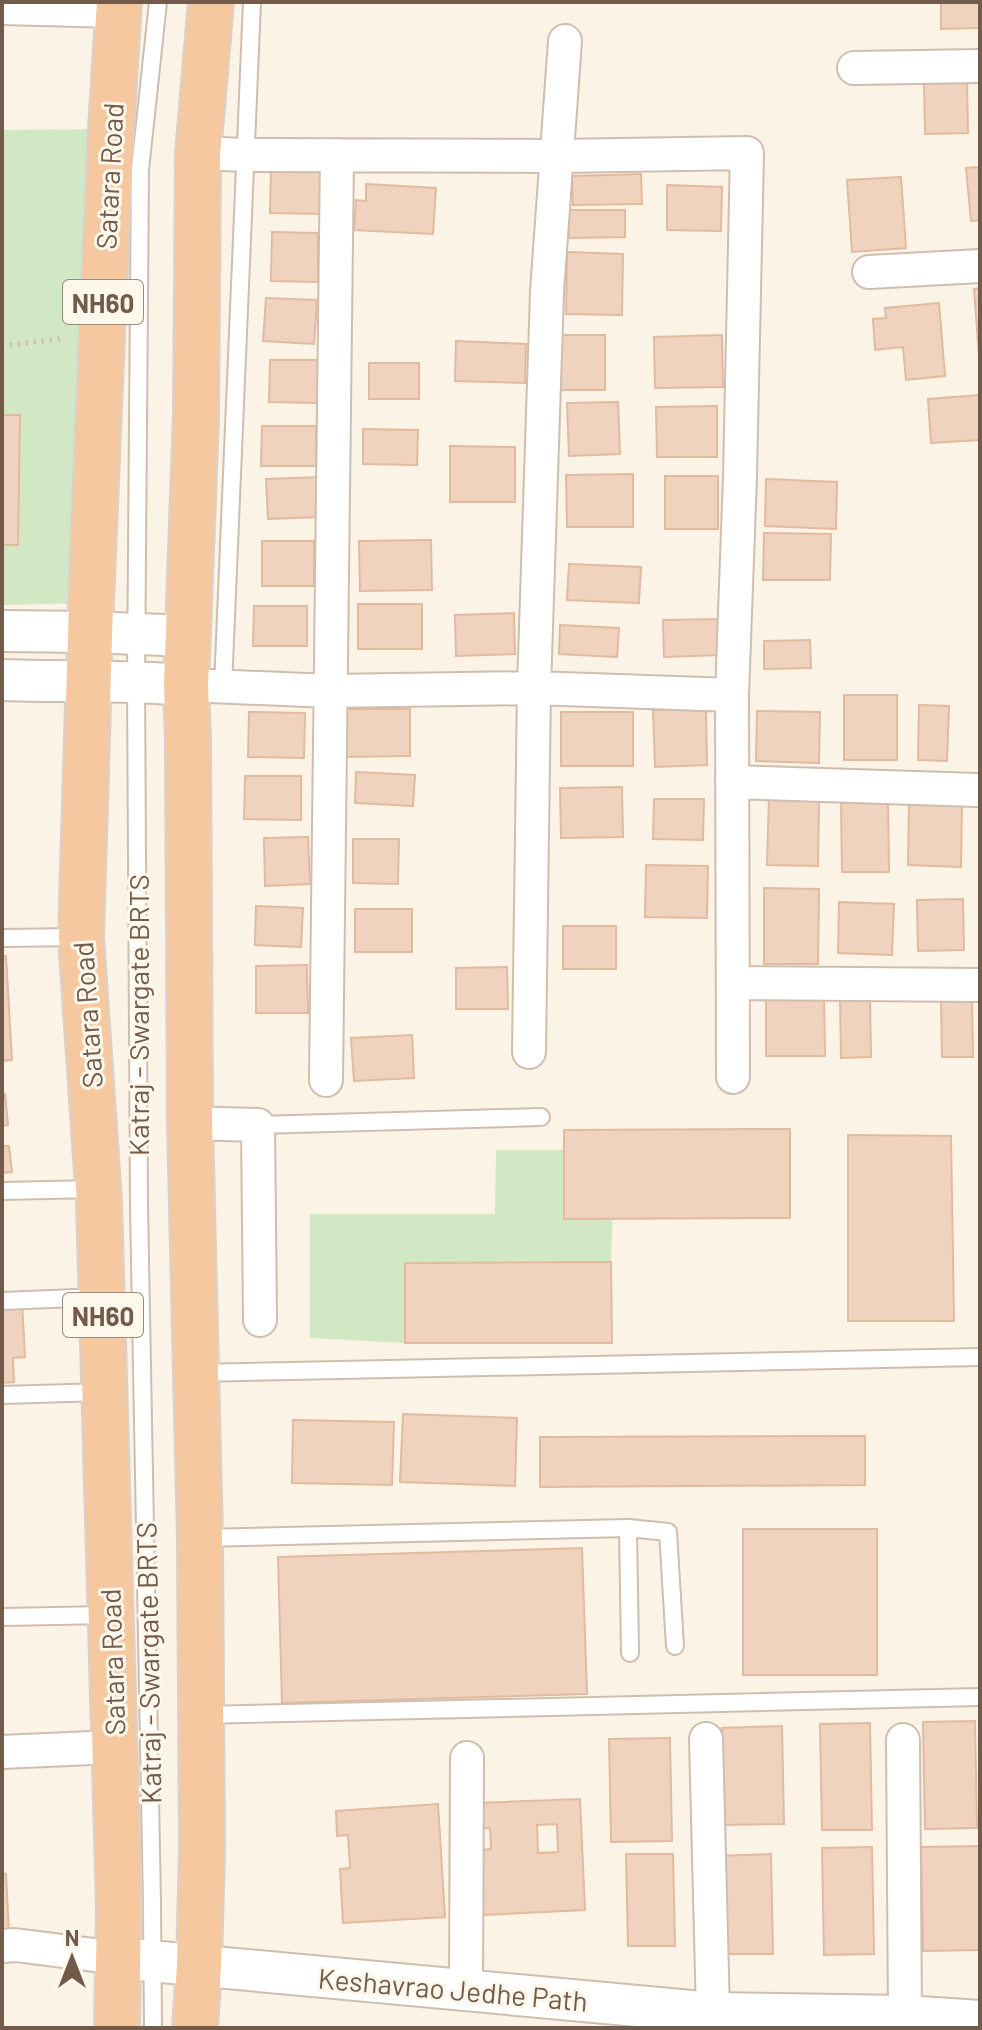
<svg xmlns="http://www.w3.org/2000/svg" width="982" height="2030" viewBox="0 0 982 2030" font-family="Barlow,sans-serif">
<rect width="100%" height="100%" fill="#fbf3e5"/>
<path fill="#d2e8c4" d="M111,129L91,603L2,605V130Z
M496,1150H615L611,1262L405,1263V1343L310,1338V1214H495Z"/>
<path fill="#f0d3be" stroke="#e2ba9f" stroke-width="2" fill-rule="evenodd" d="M941,2H980V28L941,29Z
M967,78L968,133L925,134L924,79Z
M980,167V220L971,221L966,168Z
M271,170L324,171L323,214L270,213Z
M641,174L642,204L573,205L572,176Z
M901,177L906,248L852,252L847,180Z
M366,184L436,188L433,234L354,230L356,200L366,201Z
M667,185L722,187L721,231L667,230Z
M569,210H625V237L569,238Z
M272,232L318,233V282L271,281Z
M567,252L623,254L622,315L566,314Z
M980,288V356H979L974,289Z
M266,298L317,300L314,344L263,341Z
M939,303L945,376L906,380L903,347L875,350L873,319L886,318L885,308Z
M548,335H605V390H548Z
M722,335L723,387L655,388L654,337Z
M456,341L526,344L525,383L455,381Z
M270,360H320L319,403L269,402Z
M369,363H419V399H369Z
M980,395V440L931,443L928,399Z
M618,402L620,454L569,456L567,403Z
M717,406V457H657L656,407Z
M2,415H20L18,545H2Z
M262,426H316V466H261Z
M363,429L418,430L417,465L363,464Z
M450,446L515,447V502H450Z
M633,474V527H567L566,475Z
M665,476H718V529H665Z
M320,477L321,517L268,519L266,479Z
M766,479L837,482L836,529L765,526Z
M764,533L831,534L830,580H763Z
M431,540L432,590L360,591L359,541Z
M262,541H314V586H262Z
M569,564L641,567L639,603L567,600Z
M358,604H422V649H358Z
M254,606H307V646H253Z
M514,613L515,654L456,656L455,615Z
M720,619L721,655L664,657L663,620Z
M560,625L619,628L617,657L559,654Z
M810,640L811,668L764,669V641Z
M844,695H897V760H844Z
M919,705L949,706L947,761L918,760Z
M706,708L707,765L655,767L653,710Z
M340,709H410V756L340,757Z
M757,711L820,712L819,763L756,761Z
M249,712L305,713L304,758L248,757Z
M561,712H633V766H561Z
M356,772L415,775L413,806L355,803Z
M245,776H301V820L244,819Z
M622,787L623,837L561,838L560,788Z
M769,797L819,798L818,866L767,865Z
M654,799H704L703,840L653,839Z
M909,801L962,802L961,867L908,865Z
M888,802L889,872H842L841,803Z
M308,837L310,884L265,886L264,838Z
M353,839H399L398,884L353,883Z
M646,865L708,866L707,918L645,917Z
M764,888L819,889L818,964H764Z
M963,899L964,950L918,951L917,900Z
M839,902L894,904L892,955L838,953Z
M256,906L303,908L301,947L255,945Z
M355,909H412V952H355Z
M563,926H616V969H563Z
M2,956H6L12,1060L2,1061Z
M307,965L308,1013H256V966Z
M507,967L508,1009H456V968Z
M766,996H824L825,1056H766Z
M870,996L871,1057L841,1058L840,997Z
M941,999H972L973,1057H942Z
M412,1035L414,1078L354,1081L351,1038Z
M2,1094H5L8,1125L2,1126Z
M790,1129V1218L564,1219V1130Z
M848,1135L951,1136L954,1321H848Z
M2,1146H9L12,1172L2,1173Z
M611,1262L612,1343H405V1263Z
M22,1302L25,1357L13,1358L14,1382L2,1383V1303Z
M403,1414L517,1418L515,1486L400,1482Z
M293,1420L394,1422L392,1485L292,1483Z
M865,1436V1485L540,1487V1437Z
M743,1529H877V1675H743Z
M582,1548L587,1694L282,1703L278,1557Z
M975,1721L977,1828L925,1829L923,1722Z
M870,1723L872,1830H822L820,1724Z
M782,1726L784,1824L723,1825L722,1728Z
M670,1738L672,1841L611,1842L609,1739Z
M580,1799L585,1910L483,1915L480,1850L491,1849L490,1828L479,1829L478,1803ZM557,1824L558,1852L538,1853L537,1825Z
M438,1804L445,1917L343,1923L340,1869L350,1868L348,1835L337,1836L336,1811Z
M980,1846V1950L923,1951L921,1847Z
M872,1847L874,1954L824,1955L822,1848Z
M626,1854H673L675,1946H628Z
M771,1854L773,1954H720L718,1856Z
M2,1874H6L9,1934L2,1935Z"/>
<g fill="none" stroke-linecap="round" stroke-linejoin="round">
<defs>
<path id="service" d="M223,687L252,2
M2,938L80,937
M258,1125L541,1117
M2,1191L96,1189
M2,1301L100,1297
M197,1373L980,1357
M2,1395L103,1392
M628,1528L630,1653
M201,1538L628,1528L668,1532L675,1646
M2,1617L108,1615
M202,1715L980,1697
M153,2028L152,1904L139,1206L136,681L140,170L158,2"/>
<path id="minor" d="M2,8L118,11
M854,68L980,66
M198,153L245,155L557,156L747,153L740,476L732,695L733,1077
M869,272L980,266
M186,685L330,691L534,688L732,695
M732,782L976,790
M733,983L980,985
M529,1052L534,688L547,292L565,41
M326,1080L337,155
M190,1123L258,1125L260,1320
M706,1739L713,2013
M903,1740L905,2016
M2,1752L114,1747
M2,1946L15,1945L118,1958
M466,1990L467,1758"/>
<path id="tertiary" d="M2,631L90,632L187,636
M2,680C63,682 125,680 186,685
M118,1958L713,2013L905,2016L980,2021"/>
<path id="trunk" d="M117,2028L119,1908L99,1202L81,937L91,603L102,335L111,129L119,2
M195,2028L199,1966L202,1849L200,1538L190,1123L188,739L186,685L196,416L198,153L211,2"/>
</defs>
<use href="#service" stroke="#cfbeaf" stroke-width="20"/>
<use href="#minor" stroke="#cfbeaf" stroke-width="36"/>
<use href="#tertiary" stroke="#cfbeaf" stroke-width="44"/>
<use href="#trunk" stroke="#d8d1cd" stroke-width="48"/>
<path stroke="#d4b7a1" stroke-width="5" stroke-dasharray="2 6" stroke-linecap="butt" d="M2,346L65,338"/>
<use href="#service" stroke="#fff" stroke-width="16"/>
<use href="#minor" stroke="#fff" stroke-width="32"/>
<use href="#tertiary" stroke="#fff" stroke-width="40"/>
<use href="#trunk" stroke="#f5c89f" stroke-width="44"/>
</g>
<g text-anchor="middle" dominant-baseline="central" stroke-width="6" stroke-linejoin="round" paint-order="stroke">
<g fill="#fef7eb" stroke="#9d8a7b" stroke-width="2">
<rect x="63" y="280" width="80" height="44" rx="6"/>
<rect x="63" y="1293" width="80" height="44" rx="6"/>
</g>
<g font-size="26" font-weight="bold" fill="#735b4b">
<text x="103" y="302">NH60</text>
<text x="103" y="1315">NH60</text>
</g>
<g font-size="28" fill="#735b4b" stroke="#fef7eb">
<text transform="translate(109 176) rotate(-87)">Satara Road</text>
<text transform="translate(87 1015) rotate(-94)">Satara Road</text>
<text transform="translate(138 1015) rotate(-90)">Katraj - Swargate BRTS</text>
<text transform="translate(112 1662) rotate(-92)">Satara Road</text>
<text transform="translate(148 1663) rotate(-91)">Katraj - Swargate BRTS</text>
<text transform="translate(453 1989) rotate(5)">Keshavrao Jedhe Path</text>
</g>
</g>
<rect width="982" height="2030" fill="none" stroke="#735b4b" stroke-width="8"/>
<g transform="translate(72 1958)" stroke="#fef7eb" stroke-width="6" paint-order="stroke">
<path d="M0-6L14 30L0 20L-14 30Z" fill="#735b4b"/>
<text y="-12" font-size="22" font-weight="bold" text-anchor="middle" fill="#735b4b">N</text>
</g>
</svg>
